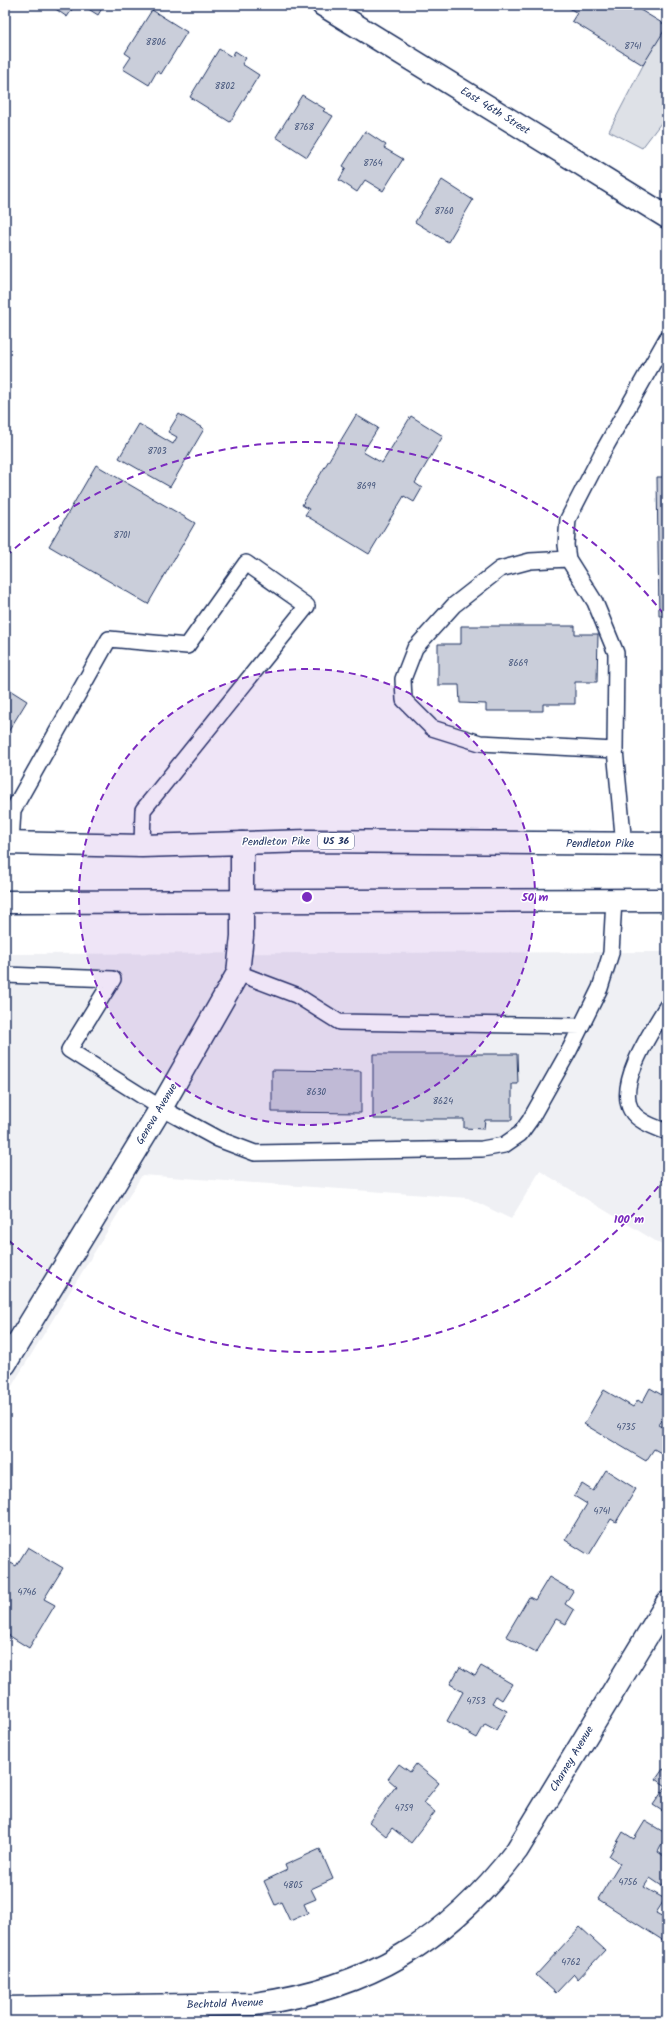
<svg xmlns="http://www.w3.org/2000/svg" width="672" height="2026" viewBox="0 0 672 2026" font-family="Kalam,sans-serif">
<rect width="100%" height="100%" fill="#fff"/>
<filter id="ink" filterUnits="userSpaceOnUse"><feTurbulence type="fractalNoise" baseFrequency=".025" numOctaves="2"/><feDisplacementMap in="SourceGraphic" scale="8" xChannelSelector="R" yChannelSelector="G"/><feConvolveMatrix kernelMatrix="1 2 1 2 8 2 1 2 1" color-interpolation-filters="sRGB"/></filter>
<g filter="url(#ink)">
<path fill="#eff0f4" d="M667,952V1248L540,1171L511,1219L468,1198L142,1175L5,1397V954Z"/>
<path fill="#dee1e7" stroke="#7c88a2" d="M667,19V115L642,148L609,131Z"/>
<path fill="#caceda" stroke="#1b2f5e" d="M50,5H75L67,17Z
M82,5H104L98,15Z
M565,5H632L667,26L643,65L572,21L577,13Z
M152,10L187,32L161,74L157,71L149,85L123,69L131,57L125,53Z
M219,49L232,57L235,51L246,58L242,64L259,75L230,122L190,97Z
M302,95L325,109L323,111L333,116L307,157L276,137Z
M365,131L386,145L384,148L403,159L383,191L365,180L357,192L339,180L346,168L343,166Z
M442,180L473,200L448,242L415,222Z
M179,414L204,429L170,487L119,458L139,424L173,444L177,437L168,432Z
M356,415L378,428L363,452L382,463L411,416L443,436L415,483L422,488L414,502L404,496L369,554L305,515L309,509L302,505Z
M96,465L195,523L148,604L49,546Z
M657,477H667V616H659Z
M461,626H575V634H598L597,682H575V704H543V711H486V704L460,703L459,685H438V644H461Z
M5,687L27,701L5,737Z
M373,1054H517L518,1084H512V1120H485L484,1129L464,1128V1119H373Z
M272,1070L361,1071V1113L272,1112Z
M650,1388L667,1398V1412L659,1425L667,1429V1448L663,1454L654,1449L646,1461L584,1424L604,1390L633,1407L638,1400L642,1403Z
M606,1470L636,1489L616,1522L611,1519L589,1555L565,1540L587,1504L574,1496L582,1484L593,1491Z
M28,1547L63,1568L44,1599L55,1605L29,1648L5,1633V1573L11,1563L16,1566Z
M549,1577L573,1591L565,1604L574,1610L566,1624L556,1619L536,1653L506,1636L529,1597L535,1600Z
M481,1666L512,1684L502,1700L496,1696L492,1703L507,1711L496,1730L485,1724L477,1738L447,1721L463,1692L450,1684L460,1667L475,1676Z
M399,1764L410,1772L416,1764L439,1783L423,1803L435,1812L411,1843L392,1828L386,1836L369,1822L396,1786L388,1779Z
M663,1769L667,1771V1814L653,1805L666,1786L656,1779Z
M645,1821L667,1834L658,1852L667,1858V1877L662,1886L650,1878L644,1887L665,1899L656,1913L667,1919V1943L598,1899L620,1863L609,1856L623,1832L634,1839Z
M320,1849L333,1879L311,1889L316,1899L304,1904L308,1913L290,1921L281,1902L275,1905L264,1881L287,1870L285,1865Z
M580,1927L605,1950L578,1979L574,1974L556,1993L536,1975Z"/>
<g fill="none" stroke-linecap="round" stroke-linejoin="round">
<defs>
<path id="service" d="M568,559L530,561L500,569L454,605L415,648L403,679L404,700L432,728L480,743L615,750
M11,843L13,810L109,639L187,646L246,563L307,606L143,810L142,846
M624,845L615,750L616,653L595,602L568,559L566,545L568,519L601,455L667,338
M238,973L296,995L339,1022L581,1026
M5,975L113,979L69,1050L161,1108L218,1139L255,1153L482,1149L504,1145L520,1134L530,1120L570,1049L600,988L611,953L614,900
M667,1006C653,1029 616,1083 631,1110C638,1122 655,1127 667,1132"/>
<path id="minor" d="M5,1364L161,1108L238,973L242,936V843
M5,2008L255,2004C368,1988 448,1941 517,1850L667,1603"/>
<path id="tertiary" d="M323,5L667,217"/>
<path id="primary" d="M5,843L142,846L309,841L667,844
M5,902L667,900"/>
</defs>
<use href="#service" stroke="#1b2f5e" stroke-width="18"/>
<use href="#minor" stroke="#1b2f5e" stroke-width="25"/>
<use href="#tertiary" stroke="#1b2f5e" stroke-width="25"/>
<use href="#primary" stroke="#1b2f5e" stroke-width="25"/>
<use href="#service" stroke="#fff" stroke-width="15"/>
<use href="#minor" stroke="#fff" stroke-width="22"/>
<use href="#tertiary" stroke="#fff" stroke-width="22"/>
<use href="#primary" stroke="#fff" stroke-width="22"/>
</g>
</g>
<circle cx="307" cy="897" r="228" fill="#7b2cbf" fill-opacity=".12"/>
<g fill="none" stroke="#7b2cbf" stroke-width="2" stroke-dasharray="7 5">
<circle cx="307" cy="897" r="228"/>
<path d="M666 1177A455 455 0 0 1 6 1238M6 556A455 455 0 0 1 666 617"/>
</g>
<g text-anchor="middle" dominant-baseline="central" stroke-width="3" stroke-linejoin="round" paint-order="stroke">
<g font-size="9" fill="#47577d">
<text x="156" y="42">8806</text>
<text x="633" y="46">8741</text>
<text x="225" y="86">8802</text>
<text x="304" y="127">8768</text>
<text x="373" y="163">8764</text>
<text x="444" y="211">8760</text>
<text x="157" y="451">8703</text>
<text x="366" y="486">8699</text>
<text x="122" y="535">8701</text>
<text x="518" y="663">8669</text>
<text x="316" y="1092">8630</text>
<text x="443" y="1101">8624</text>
<text x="626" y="1427">4735</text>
<text x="602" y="1511">4741</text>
<text x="27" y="1592">4746</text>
<text x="476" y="1701">4753</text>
<text x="404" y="1808">4759</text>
<text x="628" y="1882">4756</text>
<text x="293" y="1885">4805</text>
<text x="571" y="1962">4762</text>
</g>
<rect fill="#fff" stroke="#5f6d8e" stroke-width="1" x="318" y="833" width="36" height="16" rx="3"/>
<g font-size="10" font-weight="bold" fill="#1b2f5e">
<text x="336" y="841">US 36</text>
</g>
<g font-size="11" fill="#1b2f5e" stroke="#fff">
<text transform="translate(495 111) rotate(32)">East 46th Street</text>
<text transform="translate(276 842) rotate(-1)">Pendleton Pike</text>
<text x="600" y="844">Pendleton Pike</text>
<text transform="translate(157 1114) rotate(-59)">Geneva Avenue</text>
<text transform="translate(572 1759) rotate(-59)">Charney Avenue</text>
<text transform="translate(225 2004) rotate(-2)">Bechtold Avenue</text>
</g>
</g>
<circle cx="307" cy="897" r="6" fill="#7b2cbf" stroke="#fff" stroke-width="2"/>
<g font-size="12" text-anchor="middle" font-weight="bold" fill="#7b2cbf" stroke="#fff" stroke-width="3" stroke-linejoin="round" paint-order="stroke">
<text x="535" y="901">50 m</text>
<text x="629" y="1223">100 m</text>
</g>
<rect width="672" height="2026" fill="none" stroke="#fff" stroke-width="20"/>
<rect x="10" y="10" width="652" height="2006" fill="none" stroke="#1b2f5e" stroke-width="1.5" filter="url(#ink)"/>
</svg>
